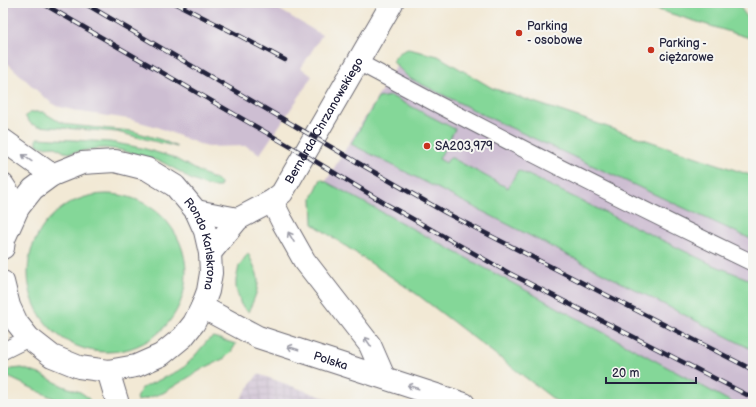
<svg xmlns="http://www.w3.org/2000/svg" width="756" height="407" viewBox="0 0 756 407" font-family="'Balsamiq Sans',sans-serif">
<defs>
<pattern id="industrial-grid" width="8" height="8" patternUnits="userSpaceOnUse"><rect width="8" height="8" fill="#cdbed2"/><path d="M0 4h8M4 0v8" fill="none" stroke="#b0a3b5"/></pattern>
</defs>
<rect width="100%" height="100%" fill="#f6f6f2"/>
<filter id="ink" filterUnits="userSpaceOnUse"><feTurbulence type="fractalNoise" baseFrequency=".025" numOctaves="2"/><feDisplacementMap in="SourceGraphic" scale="8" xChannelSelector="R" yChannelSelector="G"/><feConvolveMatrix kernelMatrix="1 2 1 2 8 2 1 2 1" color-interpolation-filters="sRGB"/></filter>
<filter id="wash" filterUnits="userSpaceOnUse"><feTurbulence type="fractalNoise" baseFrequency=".012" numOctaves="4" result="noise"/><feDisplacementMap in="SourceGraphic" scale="16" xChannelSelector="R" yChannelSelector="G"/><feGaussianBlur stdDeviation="0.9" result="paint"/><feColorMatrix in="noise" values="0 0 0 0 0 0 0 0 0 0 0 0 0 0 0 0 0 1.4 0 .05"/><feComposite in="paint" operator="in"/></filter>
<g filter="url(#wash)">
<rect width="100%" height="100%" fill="#f2e9d5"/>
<path fill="url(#industrial-grid)" d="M258,374L342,404H237Z"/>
<path fill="#cdbed2" d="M3,3H268L322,35L301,68L312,76L299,97L260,154L246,146L207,147L157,127L129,119L81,112L56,106L44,97L3,59Z
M402,57L508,93L753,185V404H584L313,224L312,204Z"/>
<path fill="#84d798" stroke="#537c6a" d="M636,3H737L753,25V39Z
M408,49L438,56L492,88L753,176V240L492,119L409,78L393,62C396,54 400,52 408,49Z
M391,96L455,129L439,159L446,163L450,157L508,188L518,170L711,264L753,281V350L351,144L378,98Z
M32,112H43L58,121L70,125L132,131L162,140L177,147L117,132L37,126L31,124L25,116Z
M37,138L110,142L142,148L172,157L221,183L220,187H212L204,185L188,178L182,173L162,162L120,150L105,148L93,149L71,153L64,152L54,146L43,147L37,145Z
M321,179L735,404H560L418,295L313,224L312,198Z
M28 273a79 79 0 1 1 158 0a79 79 0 1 1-158 0Z
M248,253C251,260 255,267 257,274C261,286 253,302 248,312L241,305L236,289V280L239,266Z
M213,337L236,344L231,352L225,358L204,368L163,393L138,401L136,398L142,388L157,381L182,369L192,359L208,340Z
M22,368L42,375L63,386L80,392L86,396L92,403L94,404H66L6,376V372L11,369Z"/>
</g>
<g filter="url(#ink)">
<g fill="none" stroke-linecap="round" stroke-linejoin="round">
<defs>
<path id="lane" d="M358,62C488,132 620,199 753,263
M3,351L29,338"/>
<g id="secondary">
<path d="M196,211L238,219"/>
<path id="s1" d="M210,253L238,219L272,201L282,193L392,3"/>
</g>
<g id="highway">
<path d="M3,140L52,175"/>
<path d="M3,185L18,208"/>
<path d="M272,201L282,221L304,260L370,345L384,377"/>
<path id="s2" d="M3,248L4,239L18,208L33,189L52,175L82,163L115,161L147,169L175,186L196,211L205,231L210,253L211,273L208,291L202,307L194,323L183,337L161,355L136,366L108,371L79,367L52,356L29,338L17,323L9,306L3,282"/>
<path id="s3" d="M202,307L258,337L464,404"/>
<path d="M108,371L118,404"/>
</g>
</defs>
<use href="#lane" stroke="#6b6871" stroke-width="18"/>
<use href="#secondary" stroke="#6b6871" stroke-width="24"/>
<use href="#highway" stroke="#6b6871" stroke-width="24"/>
<use href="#lane" stroke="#fff" stroke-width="16"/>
<use href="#secondary" stroke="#fff" stroke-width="22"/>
<use href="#highway" stroke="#fff" stroke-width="22"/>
<defs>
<path id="rail" d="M42,3L305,155L386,204L509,273L753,398
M84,3L367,168L446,213L753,370
M175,3L240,36L285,60"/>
</defs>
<use href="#rail" stroke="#22223b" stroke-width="4.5"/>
<use href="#rail" stroke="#f6f6f2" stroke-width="3" stroke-dasharray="9" stroke-linecap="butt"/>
</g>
<defs><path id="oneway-shaft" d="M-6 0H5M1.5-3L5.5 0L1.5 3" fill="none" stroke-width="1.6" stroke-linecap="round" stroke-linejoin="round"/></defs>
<g stroke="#9c9ca7">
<use href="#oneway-shaft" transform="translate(27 158) rotate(-144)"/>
<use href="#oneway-shaft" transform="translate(291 237) rotate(-120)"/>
<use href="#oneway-shaft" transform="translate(368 342) rotate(-124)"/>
<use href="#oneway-shaft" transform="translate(293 348) rotate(-162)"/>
<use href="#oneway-shaft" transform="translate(413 387) rotate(-162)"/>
</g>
</g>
<g fill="#c8321e" stroke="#f6f6f2" stroke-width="1.5">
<circle cx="519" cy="33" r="4"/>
<circle cx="651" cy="50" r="4"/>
<circle cx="427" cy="146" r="4"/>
</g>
<g text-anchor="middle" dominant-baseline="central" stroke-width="4" stroke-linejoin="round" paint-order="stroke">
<g font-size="12" fill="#22223b" stroke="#f6f6f2" text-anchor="start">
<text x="527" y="26">Parking<tspan x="527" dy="14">- osobowe</tspan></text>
<text x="659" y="43">Parking -<tspan x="659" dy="14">ciężarowe</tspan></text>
<text x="435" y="146">SA203,979</text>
</g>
<g font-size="12" fill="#22223b" stroke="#f6f6f2">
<text stroke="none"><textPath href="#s1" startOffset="179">Bernarda Chrzanowskiego</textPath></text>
<text stroke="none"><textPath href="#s2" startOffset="288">Rondo Karlskrona</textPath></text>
<text stroke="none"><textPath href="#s3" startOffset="140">Polska</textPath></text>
</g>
</g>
<rect width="756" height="407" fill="none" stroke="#f6f6f2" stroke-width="16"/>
<path d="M606 377v6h90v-6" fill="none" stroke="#22223b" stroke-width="2"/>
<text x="612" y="377" font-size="12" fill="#22223b" stroke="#f6f6f2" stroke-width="3" paint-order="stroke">20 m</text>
</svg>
